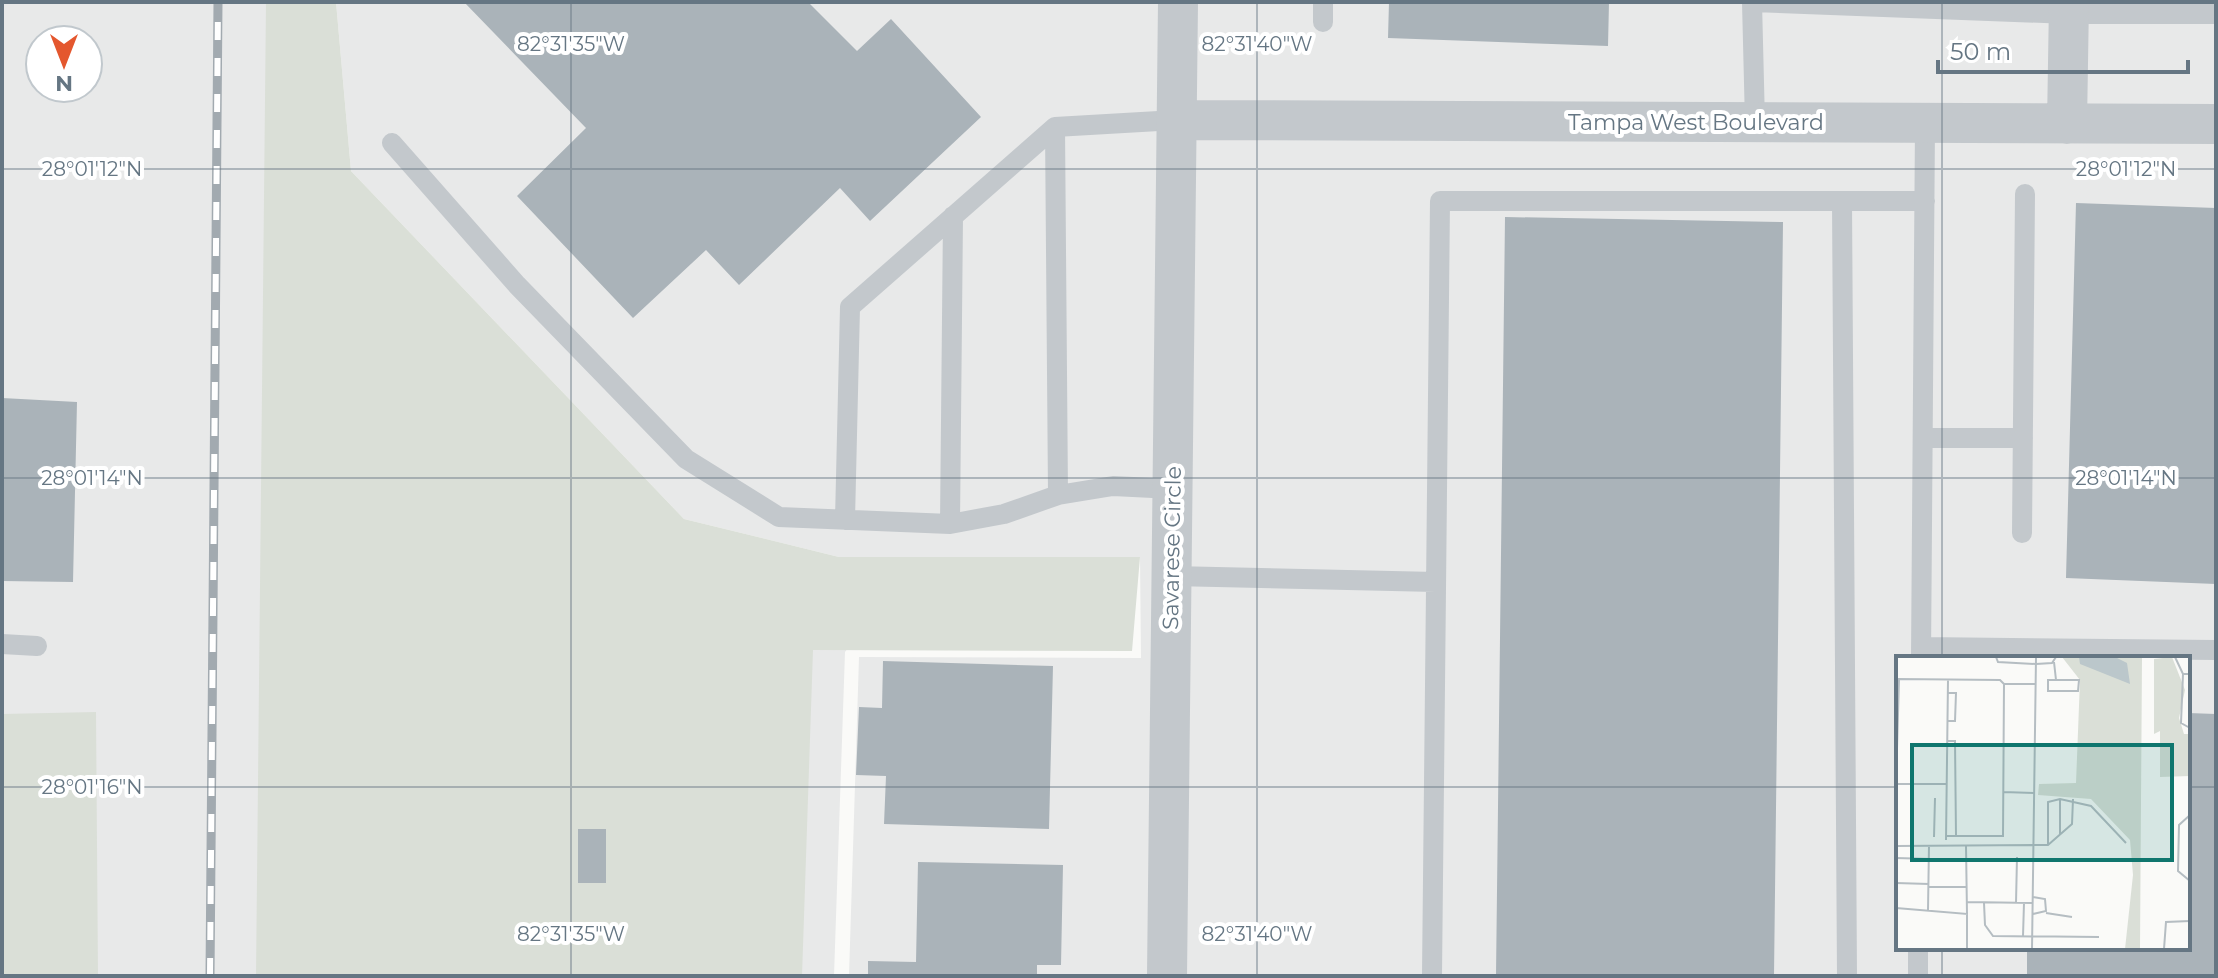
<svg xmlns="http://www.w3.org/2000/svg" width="2218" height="978" viewBox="0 0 2218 978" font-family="Montserrat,sans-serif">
<rect width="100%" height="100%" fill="#fafaf8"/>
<path fill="#e8e9e9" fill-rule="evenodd" d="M2,2H323L338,178L677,534L851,644L845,652L834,976H2ZM40,40H88V88H40Z
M336,2H2216V976H849L859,657L1141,658L1140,557H839L684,519L351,171ZM1898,658H2188V948H1898Z"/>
<path fill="#dadfd7" d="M266,2H336L351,171L684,519L839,557H1140L1132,651L813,650L802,976H256Z
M96,712L98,976H2V714Z"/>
<path fill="#aab3b9" d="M464,2H808L857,51L891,19L981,117L870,221L840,188L739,285L706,250L633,318L517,196L586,128Z
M1389,2H1609L1608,46L1388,38Z
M2076,203L2216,208V584L2066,578Z
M1505,217L1783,222L1774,976H1496Z
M2,398L77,402L73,582L2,581Z
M883,661L1053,666L1049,829L884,824L886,776L856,775L859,707L882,708Z
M2188,713L2216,714V976H2027V948H2188Z
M578,829H606V883H578Z
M918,862L1063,865L1061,965H1037V976H868V961L916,962Z"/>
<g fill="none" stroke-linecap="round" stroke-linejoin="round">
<path stroke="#c3c8cc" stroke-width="20" d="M1752,2L1755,123
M1753,2L2069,14H2216
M1323,22V2
M392,143L517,285L686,459L779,517L950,524L1004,514L1058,495L1055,127
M1842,201L1847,976
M1923,438H2023
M1058,495L1113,486L1173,489
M845,520L850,307L1055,127L1176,120
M950,524L953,216
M2022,533L2025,194
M1172,576L1436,582
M2,644L37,646
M1921,647L2216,650
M1921,658L1925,124
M1432,976L1440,201H1925
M1918,976V948"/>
<path stroke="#c3c8cc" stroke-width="40" d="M1176,120L2216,124
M2067,124L2069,2
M1167,976L1178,2"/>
<defs>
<path id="rail" d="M210,976L218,2"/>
</defs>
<use href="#rail" stroke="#a2aab0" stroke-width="9"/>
<use href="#rail" stroke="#fff" stroke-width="6" stroke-dasharray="18" stroke-linecap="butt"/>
</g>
<path fill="none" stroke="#657683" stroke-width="2" stroke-opacity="0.45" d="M571,2V976M1257,2V976M1942,2V658M2,169H2216M2,478H2216M2,787H1898M2188,787H2216M1942,948V976"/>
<g text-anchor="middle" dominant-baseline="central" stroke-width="8" stroke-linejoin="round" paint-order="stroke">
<g font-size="22" fill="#657683" stroke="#fff">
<text x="1696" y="122">Tampa West Boulevard</text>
<text transform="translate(1172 548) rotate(-89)">Savarese Circle</text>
</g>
</g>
<g transform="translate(1896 656)">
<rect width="294" height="294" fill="#fafaf8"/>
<path d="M166,1H246L244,293H229L237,219L234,184L195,143L142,139L143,128L180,127L184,24ZM276,1L289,34L283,62L288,78H294V120L264,121V75L258,78V3Z" fill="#dadfd7"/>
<path d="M183,1H219L231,7L234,28L184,8Z" fill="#bbc7cb"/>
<path fill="none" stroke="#b5bdc2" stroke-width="2" d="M100,1L102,6L140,8L156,7L160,1M279,1L287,18H294M158,6L160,24H152V35H182L183,24H160M287,18L285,67L294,72M51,65H59L60,37H51M51,85H59L60,180M51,128H0L3,23L104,24L108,28M107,136L138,137M294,159L283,169L282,215L294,225M164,179V143M50,180H107L108,28H140M38,181L39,142M50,184L52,24M152,189V146L164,143L195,150L230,187M0,190L152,189L176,168L177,143M0,202L70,204M0,227L33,228M33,231H71M71,246L137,247M88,247L89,269L97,280L203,281M120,247L121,201M0,252L71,258L70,190M32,254L33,189M150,257L176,261M71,258V293M137,258L150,255L149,243L137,241M127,280L128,247M136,293L140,1M268,293L270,266L294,265"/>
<path fill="#0f766e" fill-opacity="0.15" stroke="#0f766e" stroke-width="4" d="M16,89H276V204H16Z"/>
<rect width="294" height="294" fill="none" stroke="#657683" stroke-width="4"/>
</g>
<g font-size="20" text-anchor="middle" fill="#657683" stroke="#fff" stroke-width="8" stroke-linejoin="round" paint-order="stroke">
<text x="571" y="51">82°31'35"W</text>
<text x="1257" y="51">82°31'40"W</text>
<text x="2126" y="176">28°01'12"N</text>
<text x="92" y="176">28°01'12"N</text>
<text x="2126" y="485">28°01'14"N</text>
<text x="92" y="485">28°01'14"N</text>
<text x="92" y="794">28°01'16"N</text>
<text x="571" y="941">82°31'35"W</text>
<text x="1257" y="941">82°31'40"W</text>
</g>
<rect width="2218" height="978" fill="none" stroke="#657683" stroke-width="8"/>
<g transform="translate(64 64) rotate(180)"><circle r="38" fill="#ffffff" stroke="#c1c8cd" stroke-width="2"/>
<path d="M0-6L14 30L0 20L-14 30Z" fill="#e4572e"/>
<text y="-12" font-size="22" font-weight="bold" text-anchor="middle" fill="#657683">N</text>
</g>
<path d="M1938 60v12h250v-12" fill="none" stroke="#657683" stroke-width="4"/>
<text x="1950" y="60" font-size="24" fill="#657683" stroke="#ffffff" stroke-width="6" paint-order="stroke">50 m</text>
</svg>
